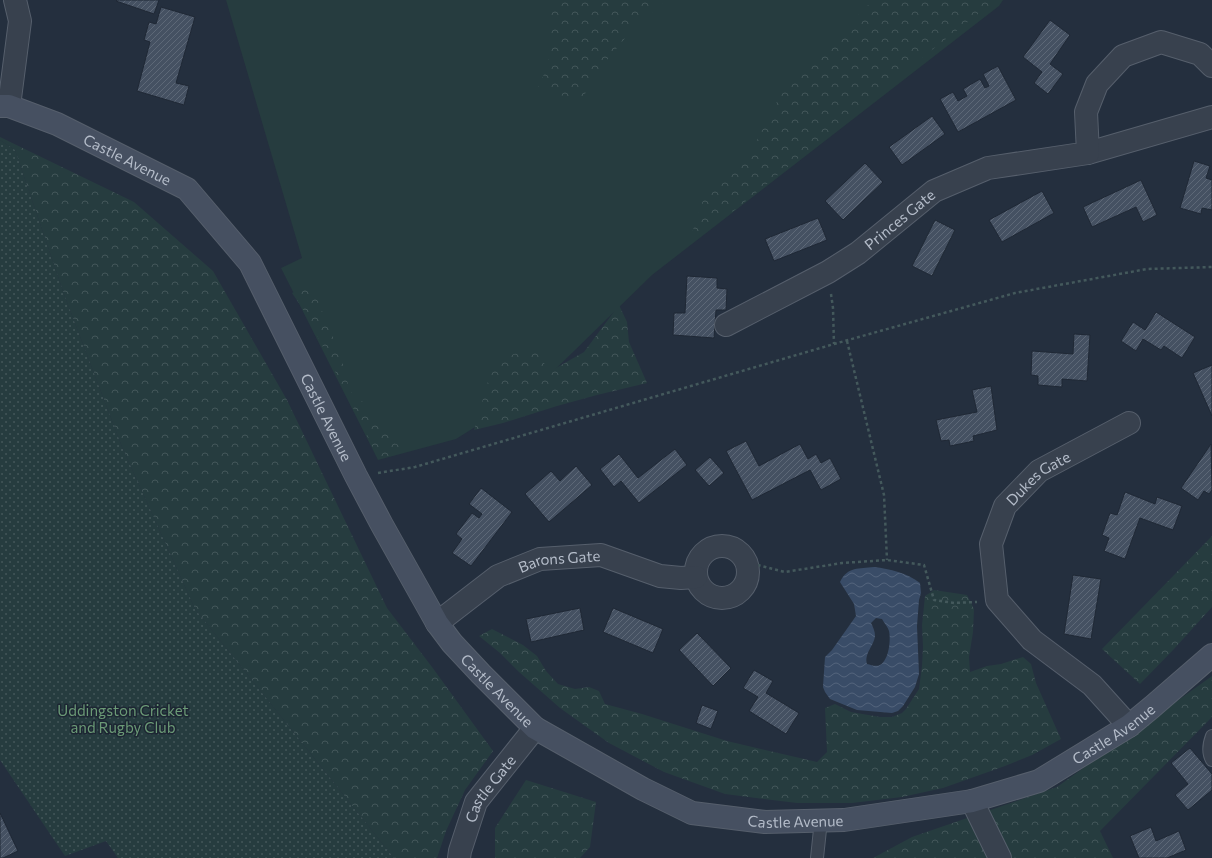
<svg xmlns="http://www.w3.org/2000/svg" width="1212" height="858" viewBox="0 0 1212 858" font-family="Commissioner,sans-serif">
<defs>
<pattern id="forest-crowns" width="20" height="18" patternUnits="userSpaceOnUse"><rect width="20" height="18" fill="#263c3f"/><path d="M2 6a3 3 0 1 1 6 0M12 15a3 3 0 1 1 6 0" fill="none" stroke="#435659"/></pattern>
<pattern id="park-dots" width="8" height="8" patternUnits="userSpaceOnUse"><rect width="8" height="8" fill="#263c3f"/><path d="M2 2h.1M6 6h.1" fill="none" stroke="#435659" stroke-width="1.8" stroke-linecap="round"/></pattern>
<pattern id="water-waves" width="16" height="10" patternUnits="userSpaceOnUse"><rect width="16" height="10" fill="#394c67"/><path d="M0 5q4-4 8 0t8 0" fill="none" stroke="#53647b"/></pattern>
<pattern id="building-hatch" width="6" height="6" patternUnits="userSpaceOnUse"><rect width="6" height="6" fill="#455162"/><path d="M-1 1l2-2M0 6l6-6M5 7l2-2" fill="none" stroke="#5d6877"/></pattern>
</defs>
<rect width="100%" height="100%" fill="#242f3e"/>
<path fill="#263c3f" d="M226,0H1003L999,6L652,275L533,391L456,439L378,460L281,268L302,258Z"/>
<path fill="url(#forest-crowns)" d="M552,0H666L631,31L606,61V69L591,84L580,102L538,87L548,66Z
M873,0H996L874,95L851,115L735,210L691,236L704,197L713,185L755,144L781,94Z
M0,137L134,202L213,271L287,400L387,608L432,667L493,751L465,790L446,831L437,858H394L195,609L122,447L65,297L15,150L0,140Z
M311,285L340,353L349,388L355,398L362,401L375,424L387,434L392,441L396,444L405,446L411,449L392,456H377L307,315L292,293Z
M619,305L627,322L629,342L647,383L597,395L557,406L503,423L474,430L493,364C508,357 519,349 537,350L549,372L584,352Z
M1212,536V607L1174,649L1140,684L1102,649Z
M934,590L967,595L974,609L973,632L969,657L970,672L987,666L1001,664L1023,657L1031,664L1036,683L1061,739L1032,755L1005,766L943,788L902,797L852,803H797L725,794L664,772L609,743L560,708L519,672L500,653L479,636L492,629L523,645L537,656L546,671L558,684L575,689L589,687L599,691L605,704L642,714L727,741L817,762L827,752L825,708L835,704L851,712L880,717H892L902,713L906,709L919,689L922,666L923,647L922,625L925,596Z
M1212,676V717L1100,831L1113,858H873L912,837L1057,787Z
M526,780L596,802L590,847L580,858H495V828Z"/>
<path fill="url(#park-dots)" d="M0,140L15,150L65,297L122,447L195,609L394,858H118L106,841L65,856L0,760Z"/>
<path fill="url(#water-waves)" fill-rule="evenodd" d="M874,567C890,569 907,573 920,583L921,593L919,600L917,626L919,674L915,687L903,706L898,711L892,713L857,710L830,699L825,692L823,687L825,657L832,650L856,616L854,604L840,582C848,566 859,569 874,567ZM876,618L882,619C884,623 888,627 889,631C891,640 889,660 880,665C876,667 871,665 867,664C864,653 874,646 875,636C875,631 873,627 871,623Z"/>
<path fill="url(#building-hatch)" stroke="#1f2835" d="M117,0H159L154,14L116,1Z
M161,7L195,17L176,83L189,86L184,105L137,91L150,42L144,40L149,22L156,24Z
M1050,20L1070,35L1050,64L1063,74L1048,94L1034,83L1042,72L1023,57Z
M998,66L1016,100L958,132L940,99L953,92L958,101L967,96L963,89L980,79L985,88L989,86L983,74Z
M932,116L945,134L902,165L889,147Z
M1194,161L1210,166L1206,178L1212,180V210L1202,208L1201,214L1180,208Z
M865,163L883,182L843,220L825,201Z
M1141,180L1157,215L1143,222L1136,207L1092,227L1083,207Z
M1042,191L1054,213L1002,242L989,220Z
M818,218L827,240L774,261L765,239Z
M935,220L955,230L932,276L912,266Z
M687,276L717,278V288L727,289L726,310H716L714,338L673,335L674,313H685Z
M1156,312L1195,337L1182,358L1164,346L1161,350L1143,339L1136,351L1121,341L1133,322L1145,330Z
M1074,334L1090,335L1087,381L1062,379V387L1038,385V376L1031,375L1032,351L1073,354Z
M1212,365V416L1193,373Z
M991,386L997,430L973,436L974,441L950,446L949,440L941,441L936,420L977,412L972,390Z
M746,441L759,466L800,444L808,459L816,454L821,463L830,458L841,479L821,490L810,470L752,500L726,451Z
M1211,444L1212,490L1209,494L1204,491L1198,500L1181,488Z
M675,449L687,465L639,503L621,481L614,487L600,469L619,454L638,478Z
M710,457L724,473L709,486L695,470Z
M576,466L592,485L549,522L525,494L551,471L560,481Z
M481,488L512,512L471,566L452,553L462,539L456,534L472,513L479,518L482,514L469,504Z
M1125,492L1155,504L1157,497L1182,506L1173,530L1140,518L1125,559L1104,551L1109,538L1102,535L1110,513L1117,515Z
M1073,575L1101,579L1091,639L1064,634Z
M580,608L584,630L531,642L526,619Z
M613,608L663,629L653,653L603,632Z
M697,633L731,668L713,686L679,650Z
M754,670L773,681L766,693L799,713L786,734L749,711L758,697L743,688Z
M702,705L718,711L711,729L696,723Z
M1190,748L1212,774V790L1188,810L1175,795L1188,784L1171,763Z
M0,813L18,851L3,858H0Z
M1151,827L1156,841L1179,831L1186,850L1167,858H1139L1130,836Z"/>
<g fill="none" stroke-linecap="round" stroke-linejoin="round">
<defs>
<path id="lane" d="M1212,736C1209,744 1208,753 1212,760
M817,858L821,820"/>
<g id="street">
<path d="M9,106L20,21L15,0"/>
<path d="M1088,153L1212,117"/>
<path id="s1" d="M726,325L828,272L858,253L934,191L988,168L1088,153L1086,112L1097,84L1123,56L1161,42L1200,54L1212,66"/>
<circle cx="722" cy="572" r="26"/>
<path id="s2" d="M437,623L498,576L540,559L601,555L660,576L681,578L696,577"/>
<path id="s3" d="M1129,726L1092,685L1032,640L997,600L991,544L1005,506L1039,471L1129,423"/>
<path d="M972,801L1000,858"/>
<path id="s4" d="M459,858L460,851L476,802L535,728"/>
</g>
<g id="secondary">
<path id="s5" d="M0,106H9L57,124L187,189L250,263L356,476L382,525L437,623L452,643L481,674L535,728L643,789L692,813L765,822L844,820L972,801L1039,781L1129,726L1152,707L1212,655"/>
</g>
</defs>
<use href="#lane" stroke="#565f6c" stroke-width="14"/>
<use href="#street" stroke="#565f6c" stroke-width="24"/>
<use href="#secondary" stroke="#565f6c" stroke-width="24"/>
<path stroke="#44595c" stroke-width="2.5" stroke-dasharray="3 3" stroke-linecap="butt" d="M831,294L833,308L834,344
M847,341L884,495L887,560
M378,473L415,467L834,344L1015,293L1147,269L1212,267
M746,562L785,572L842,563L887,560L924,565L934,600L954,603L977,602"/>
<use href="#lane" stroke="#38414e" stroke-width="12"/>
<use href="#street" stroke="#38414e" stroke-width="22"/>
<use href="#secondary" stroke="#465061" stroke-width="22"/>
</g>
<g text-anchor="middle" dominant-baseline="central" stroke-width="3" stroke-linejoin="round" paint-order="stroke">
<g font-size="15" fill="#b4bcc9" stroke="#1d2633">
<text stroke="none"><textPath href="#s5" startOffset="139">Castle Avenue</textPath></text>
<text stroke="none"><textPath href="#s1" startOffset="204">Princes Gate</textPath></text>
<text stroke="none"><textPath href="#s5" startOffset="475">Castle Avenue</textPath></text>
<text stroke="none"><textPath href="#s3" startOffset="324">Dukes Gate</textPath></text>
<text stroke="none"><textPath href="#s2" startOffset="141">Barons Gate</textPath></text>
<text stroke="none"><textPath href="#s5" startOffset="799">Castle Avenue</textPath></text>
<text stroke="none"><textPath href="#s5" startOffset="1471">Castle Avenue</textPath></text>
<text stroke="none"><textPath href="#s4" startOffset="77">Castle Gate</textPath></text>
<text stroke="none"><textPath href="#s5" startOffset="1135">Castle Avenue</textPath></text>
</g>
<g font-size="15" fill="#6b9a76" stroke="#1d2633">
<text x="123" y="710">Uddingston Cricket<tspan x="123" dy="17">and Rugby Club</tspan></text>
</g>
</g>
</svg>
